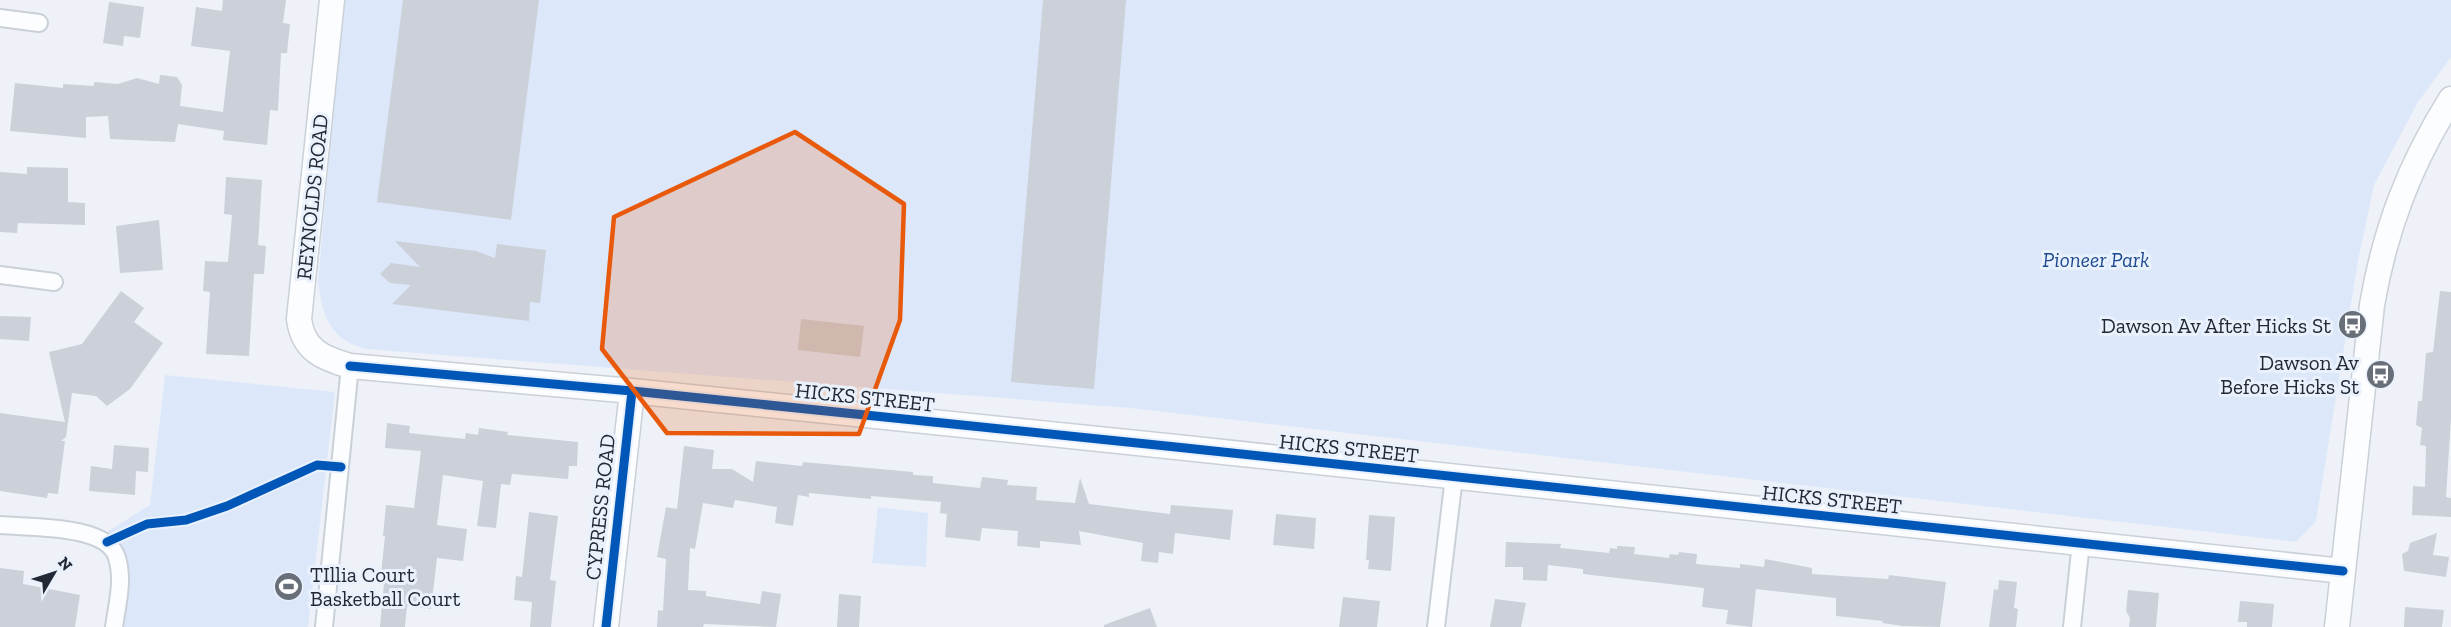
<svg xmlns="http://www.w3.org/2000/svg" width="2451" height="627" viewBox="0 0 2451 627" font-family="'Zilla Slab',serif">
<rect width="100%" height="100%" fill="#eef2f8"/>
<path fill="#dce8fa" d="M343,0H2451V57L2418,102L2374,185L2358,261L2316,521L2296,542L1130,408L365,349C329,338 323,317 318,282Z
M165,375L335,392L308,627H114L119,581L99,537L150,505Z
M878,507L928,513L926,567L872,563Z"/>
<path fill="#cbd0d9" d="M223,0H286L283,23L290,24L287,53H281L278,111L270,110L267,145L223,140L224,131L178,124L175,142L110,139L108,116L86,117V138L10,131L15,83L63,88V84L94,86V82L118,84L137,78L159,84L160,75L177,77L182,85L180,106L223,112L230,51L191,46L196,7L222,11Z
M403,0H539L511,220L377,202Z
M1043,0H1126L1094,389L1011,382Z
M109,2L144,7L140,38L124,36L123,46L103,43Z
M27,167L68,168V202L85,203V225L18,223L17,233L0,232V172L27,174Z
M226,177L262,180L258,245L266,246L264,274H254L249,356L206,354L210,292L203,291L205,261L228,262L232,215L224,214Z
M159,220L163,270L120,273L116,226Z
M395,241L476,251L495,258L497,244L546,250L540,303L530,302L529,321L392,304L411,285L390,283L380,274L391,263L420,267Z
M121,291L144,308L134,322L163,343L130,389L107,406L96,396L72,393L66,437L61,441H65L58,494L48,493L47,498L0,491V413L65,422L49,352L82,344Z
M2440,291L2451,292V418L2446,497L2451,498V517L2412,515L2413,486L2425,487L2426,446L2420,445L2422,428L2416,425L2418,401H2422L2426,353L2433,352Z
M0,316L31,317L29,341L0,339Z
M801,319L864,326L860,357L798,350Z
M387,423L410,426L409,433L465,439L466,433L478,435L479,428L508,432L507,435L578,442L577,466H569L568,479L512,474L510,485L501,484L496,528L477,526L483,481L443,475L437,525L467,529L463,561L437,558L431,609L407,606L405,627H380L384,583H380L385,536H383L386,505L414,508L421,451L385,448Z
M114,445L149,448L148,472L136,471L135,495L89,491L91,466L112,469Z
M684,446L714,450L712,469H732L753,482L756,461L802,466L803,462L913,472V475L933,476V483L980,488L982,477L1008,480L1007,485L1037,487L1036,500L1075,503L1080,478L1089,504L1170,514L1171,505L1233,510L1230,540L1175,533L1173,554L1159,552L1158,563L1141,561L1143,543L1079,531L1081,545L1040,541V548L1017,546L1018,531L982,528L980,541L945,537L947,514L940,513L941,502L871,496V499L809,493V497L798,495L793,526L775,523L777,507L735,500L733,508L703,503L695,549L690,548L688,590L706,591V596L760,604L762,591L781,594L776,627L704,624L703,627H657L658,610L663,611L666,559L657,557L666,507L677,509Z
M529,512L558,516L550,580L556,581L551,627H530L532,602L514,600L516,576L522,577Z
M1276,514L1316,518L1314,549L1273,545Z
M1369,515L1395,517L1391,571L1368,569L1369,560H1366Z
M2437,533L2433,555L2449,557L2446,577L2404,571L2402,554L2408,551L2410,543Z
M1506,542L1561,544L1560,548L1609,553L1610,548L1617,549V546L1635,547L1634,554L1669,558L1670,554L1678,555L1679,552L1697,554L1696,564L1740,568V564L1764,567L1765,559L1812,568V574L1888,579L1889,575L1946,582L1940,627L1902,626L1882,623L1883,621L1836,616V598L1756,589L1752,627L1726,624L1728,610L1702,607L1704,588L1583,574V569L1548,565L1547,581L1523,580V567H1505Z
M0,568L24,571L23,584L80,595L75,627H0Z
M1999,580L2017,582L2014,608L2018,609L2016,627H1989L1994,589L1998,590Z
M2128,590L2159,593L2156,627H2129L2130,618L2126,611Z
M839,594L861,596L859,627H837Z
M1343,597L1380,601L1377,627H1339Z
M1495,599L1526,603L1521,627H1490Z
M2240,601L2274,604L2272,627H2247V622H2238Z
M2405,607L2444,610L2442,627H2404Z
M1150,608L1157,627H1104V625Z"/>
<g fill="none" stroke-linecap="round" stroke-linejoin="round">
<defs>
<path id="street" d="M0,18L39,23
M0,275L54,282
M0,525C30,528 108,524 117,558C124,580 117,605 114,627
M324,627L350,366
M1436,627L1454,477
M2072,627L2081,542"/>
<path id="secondary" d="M332,0L299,319C303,350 322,358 350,366L632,391L1176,447L2343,571
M606,627L632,391
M2337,627L2372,305C2385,229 2410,164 2451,99"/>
</defs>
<use href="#street" stroke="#cad0d8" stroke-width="20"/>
<use href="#secondary" stroke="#cad0d8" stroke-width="27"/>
<use href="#street" stroke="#fcfdfe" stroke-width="16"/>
<use href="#secondary" stroke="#fcfdfe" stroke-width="24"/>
<defs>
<path id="cycleway" d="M350,366L632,391L1176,447L2343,571
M107,542L147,524L186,520L227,506L317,465L341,467
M606,627L632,391"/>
</defs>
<use href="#cycleway" stroke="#e9f1fd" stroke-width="13"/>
<use href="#cycleway" stroke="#0057b8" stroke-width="9"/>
</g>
<path fill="#e8590c" fill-opacity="0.2" stroke="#e8590c" stroke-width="4.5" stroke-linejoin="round" d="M795,132L904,204L900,320L859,434L667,433L602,349L614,217Z"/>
<defs>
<symbol id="bus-disc" viewBox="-11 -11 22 22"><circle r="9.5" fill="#696f79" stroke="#e9f1fd"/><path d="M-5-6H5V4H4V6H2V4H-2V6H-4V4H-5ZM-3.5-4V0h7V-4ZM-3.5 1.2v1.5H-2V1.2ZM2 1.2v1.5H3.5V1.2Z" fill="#fff"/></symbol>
<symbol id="stadium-disc" viewBox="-11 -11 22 22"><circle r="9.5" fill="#696f79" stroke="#e9f1fd"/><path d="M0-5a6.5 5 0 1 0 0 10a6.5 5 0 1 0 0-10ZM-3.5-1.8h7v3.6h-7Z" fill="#fff"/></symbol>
</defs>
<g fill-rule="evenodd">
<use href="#bus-disc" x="2336" y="308" width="33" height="33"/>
<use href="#bus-disc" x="2364" y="358" width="33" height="33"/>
<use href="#stadium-disc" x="272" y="570" width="33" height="33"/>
</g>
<g text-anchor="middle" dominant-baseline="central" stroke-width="6" stroke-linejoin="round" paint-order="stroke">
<g font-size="21" fill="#222934" stroke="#e9f1fd">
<text transform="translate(312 197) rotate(-84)">REYNOLDS ROAD</text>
<text transform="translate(865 397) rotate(6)">HICKS STREET</text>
<text transform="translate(1349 448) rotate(6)">HICKS STREET</text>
<text transform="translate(1832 499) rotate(6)">HICKS STREET</text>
<text transform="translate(600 507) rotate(-84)">CYPRESS ROAD</text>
</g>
<g font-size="21" font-style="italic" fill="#1d498e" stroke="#e9f1fd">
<text x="2096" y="259">Pioneer Park</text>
</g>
<g font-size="21" fill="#222934" stroke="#e9f1fd" text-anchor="end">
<text x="2331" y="325">Dawson Av After Hicks St</text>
<text x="2359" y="362">Dawson Av<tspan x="2359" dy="24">Before Hicks St</tspan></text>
<text x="310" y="574" text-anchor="start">TIllia Court<tspan x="310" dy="24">Basketball Court</tspan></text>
</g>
</g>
<g transform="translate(54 573) rotate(51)" stroke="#e9f1fd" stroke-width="4.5" paint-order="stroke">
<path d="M0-4.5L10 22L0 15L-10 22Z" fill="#222934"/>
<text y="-9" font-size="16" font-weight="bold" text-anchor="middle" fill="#222934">N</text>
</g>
</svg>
